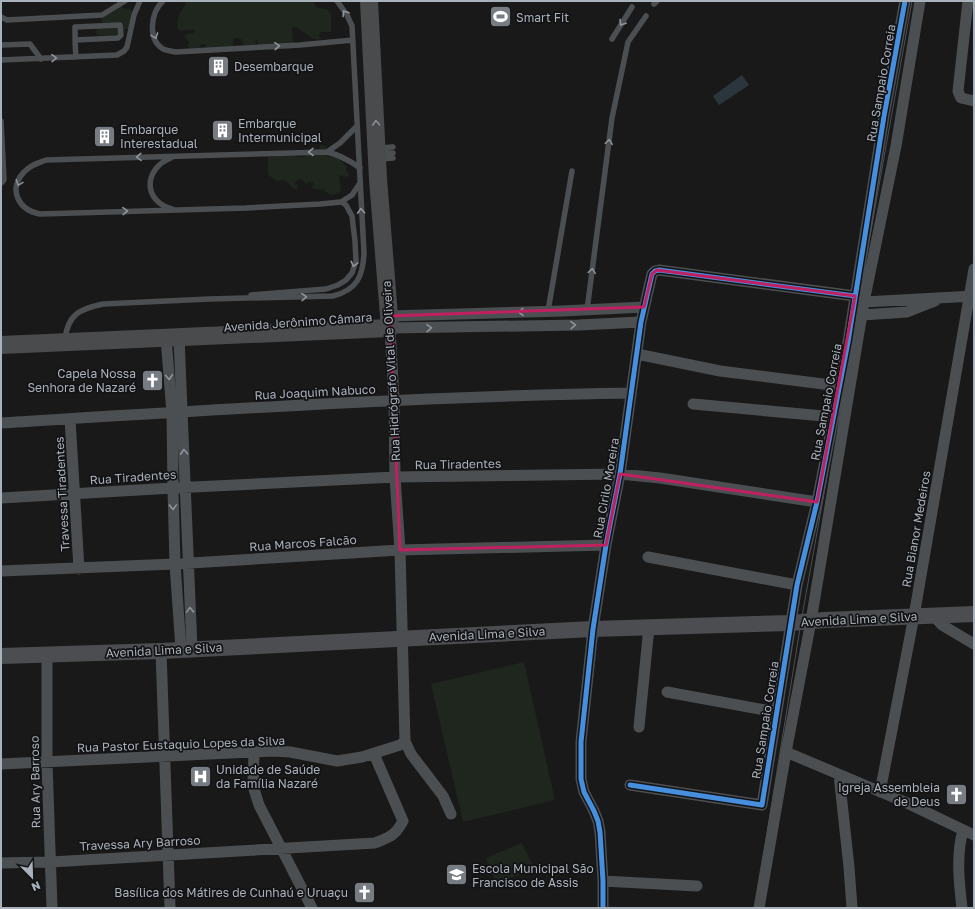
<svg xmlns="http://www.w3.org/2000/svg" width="975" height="909" viewBox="0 0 975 909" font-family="'Golos Text',sans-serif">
<rect width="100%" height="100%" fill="#191919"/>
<path fill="#1e261e" d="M186,1H314L316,7L328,10L331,15V32H320L319,36L322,39C311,42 306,31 295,27L292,28L293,42L290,49L284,48L281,44L276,50H264L259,49L258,42L256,40L254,51C248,49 243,45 241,39L234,38L232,51L211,53L206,52V45L204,44H201L200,47L196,53L192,54L190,48L187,45L190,44L184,35L194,33L195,30H187L180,31L177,27L179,14L184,7Z
M120,6L126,9H130L133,13L129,29H125L122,35H97L96,31L102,23V17L108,10L112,13Z
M316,145L326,146V149L329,151L327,157H331L337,156L347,167L346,170L349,174V176L345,177L341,175L339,176L341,191C333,197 330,196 323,189H315L311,187L314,184L312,182H308L307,184L300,179L295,182V185L297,184L298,188L296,189H294L287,182L283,180C276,182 273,179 268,174V157C270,156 293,155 294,156C299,157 301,158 306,156L305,155L306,150L319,149L320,146Z
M524,662L555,800L463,822L431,684Z
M522,843L534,868L497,884L486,858Z"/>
<path fill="#2b363c" d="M742,75L749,85L719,105L713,96Z"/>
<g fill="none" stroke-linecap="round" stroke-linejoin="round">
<path stroke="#4c4f52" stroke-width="5.5" d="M163,1C151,12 147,39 163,49C167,51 172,51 176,52L300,45L353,40
M654,4L657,1
M1,17L7,20L102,15L125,1
M612,39L632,7
M75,40L118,38L121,35L120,25L75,27C75,37 75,47 76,57
M1,45L30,44L41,59
M1,60L117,55L124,51L127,47L134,15L140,1
M1,121L4,180L1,183
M379,148L393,147
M327,152L340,143L356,127
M379,153H393
M171,158C144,168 142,201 172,209
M380,159L393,158
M360,168C349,160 340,155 327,152L46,160C38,163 30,165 24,172C8,189 18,210 40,214L246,208L320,204L341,202L352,195L360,183
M251,295L326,289L338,285L346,280L352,273L356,261L355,241L352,216L346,205L341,202
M587,310L612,118L628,42L646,16
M548,311L572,171
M65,339C68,314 80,309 103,304L209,299L333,296C357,290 363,276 364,253L352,26L347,15L337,1"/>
<path stroke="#4c4f52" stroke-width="11" d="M968,1L958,91L961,98L974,101
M864,302L974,296
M862,315L907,312L935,301
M390,316L562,311L644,307
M166,338L172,413L173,488L175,564L181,649
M179,338L192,649
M637,354L720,371L839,386
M693,404L834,417
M70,419L79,569
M1,423C211,410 421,396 631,393
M1,498L173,488L395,477L620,474L660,478L817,502
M648,557L797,585
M1,571L175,564L400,550L606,545
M933,615L942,625L974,644
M161,651L170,908
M47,655V763L52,908
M667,692L776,712
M639,727L649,627
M405,741L400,550L395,477L394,400L390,328L579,325L641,322
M405,741L411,754L443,796L451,814
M786,752L907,803L974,835
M254,753L253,786L259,805L312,908
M1,764L273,751L290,752L337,761L362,757L400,745L405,741
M839,775L849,867L852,908
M630,785L762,805L797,585L817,502L848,342L884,116L905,1
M880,792L914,616L974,269
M1,863L51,862L375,843C390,837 395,836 403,821L374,754
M603,881L697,886
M603,908V881L600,832L598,821L594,811L584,792L581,779V742L593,629L606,545L620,474L641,322L652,274L655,271L659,270L855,296
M759,908L786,752L811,621L864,302L896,146L920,1
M962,908C959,882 956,855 963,830"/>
<path stroke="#4b4d50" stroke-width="16" d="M1,656L161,651L593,629L790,623L825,620L974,614"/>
<path stroke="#4a4b4d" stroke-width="18" d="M1,345L390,328L378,179L369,1"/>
<path stroke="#4c4e51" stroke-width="1" d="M755,908L801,622L912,1"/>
<defs>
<path id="cycleway" d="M630,785L762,805L797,585L817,502L848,342L884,116L905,1
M603,908V881L600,832L598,821L594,811L584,792L581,779V742L593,629L606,545L620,474L641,322L652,274L655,271L659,270L855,296"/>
</defs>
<use href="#cycleway" stroke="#131315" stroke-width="8"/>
<use href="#cycleway" stroke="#468fdf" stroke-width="5"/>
</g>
<defs><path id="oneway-chevron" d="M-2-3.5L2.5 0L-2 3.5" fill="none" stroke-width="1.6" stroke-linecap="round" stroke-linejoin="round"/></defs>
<g stroke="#8d949b">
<use href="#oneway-chevron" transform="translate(345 13) rotate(-122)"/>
<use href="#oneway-chevron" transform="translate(622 23) rotate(122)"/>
<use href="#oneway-chevron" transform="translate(155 36) rotate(70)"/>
<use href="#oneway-chevron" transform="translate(277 46) rotate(-3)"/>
<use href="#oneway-chevron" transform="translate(54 58) rotate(-2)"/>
<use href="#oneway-chevron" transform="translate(609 142) rotate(-82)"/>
<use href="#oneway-chevron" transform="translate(311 152) rotate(179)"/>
<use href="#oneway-chevron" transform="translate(139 157) rotate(178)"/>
<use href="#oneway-chevron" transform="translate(19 183) rotate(110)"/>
<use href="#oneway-chevron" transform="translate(125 211) rotate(-2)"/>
<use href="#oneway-chevron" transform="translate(361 211) rotate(-93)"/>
<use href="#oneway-chevron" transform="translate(354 264) rotate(104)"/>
<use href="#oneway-chevron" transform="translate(592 271) rotate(-82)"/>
<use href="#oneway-chevron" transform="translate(304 297) rotate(-1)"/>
<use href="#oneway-chevron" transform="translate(521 312) rotate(178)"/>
<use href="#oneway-chevron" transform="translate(573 325) rotate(-1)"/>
<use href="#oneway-chevron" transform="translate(429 328) rotate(-1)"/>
<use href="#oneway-chevron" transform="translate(169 377) rotate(85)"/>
<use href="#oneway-chevron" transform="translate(184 452) rotate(-93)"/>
<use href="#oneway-chevron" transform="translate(173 507) rotate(88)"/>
<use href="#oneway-chevron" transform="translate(190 610) rotate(-92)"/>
</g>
<use stroke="#888d94" href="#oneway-chevron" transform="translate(376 123) rotate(-93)"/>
<path fill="none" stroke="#c12060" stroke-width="3" stroke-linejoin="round" d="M657,270L855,296L817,502L620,474L606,545L400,550L390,316L644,307L652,274Z"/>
<defs>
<symbol id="stadium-square" viewBox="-11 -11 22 22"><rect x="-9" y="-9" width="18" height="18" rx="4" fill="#777c82" stroke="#131315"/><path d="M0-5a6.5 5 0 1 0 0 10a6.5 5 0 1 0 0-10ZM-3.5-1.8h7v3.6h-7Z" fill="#fff"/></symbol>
<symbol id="building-square" viewBox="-11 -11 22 22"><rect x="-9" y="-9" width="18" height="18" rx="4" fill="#777c82" stroke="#131315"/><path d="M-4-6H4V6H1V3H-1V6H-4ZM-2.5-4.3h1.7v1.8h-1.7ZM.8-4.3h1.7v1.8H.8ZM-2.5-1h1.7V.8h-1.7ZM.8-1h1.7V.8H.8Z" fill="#fff"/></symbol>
<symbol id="church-square" viewBox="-11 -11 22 22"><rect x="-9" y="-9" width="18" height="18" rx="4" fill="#777c82" stroke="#131315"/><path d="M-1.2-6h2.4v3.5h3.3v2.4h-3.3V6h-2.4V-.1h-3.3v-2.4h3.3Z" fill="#fff"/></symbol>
<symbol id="hospital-square" viewBox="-11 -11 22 22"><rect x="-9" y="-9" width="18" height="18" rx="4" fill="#777c82" stroke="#131315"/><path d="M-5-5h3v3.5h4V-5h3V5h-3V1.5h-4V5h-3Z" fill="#fff"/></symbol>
<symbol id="school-square" viewBox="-11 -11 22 22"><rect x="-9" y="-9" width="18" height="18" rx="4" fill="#777c82" stroke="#131315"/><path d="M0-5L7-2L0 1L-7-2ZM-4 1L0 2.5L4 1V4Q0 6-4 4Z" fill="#fff"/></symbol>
</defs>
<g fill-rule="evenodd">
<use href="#stadium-square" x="488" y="4" width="25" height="25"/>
<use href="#building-square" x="206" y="54" width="25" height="25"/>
<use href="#building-square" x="210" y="118" width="25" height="25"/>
<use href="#building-square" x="92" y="124" width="25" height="25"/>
<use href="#church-square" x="140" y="368" width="25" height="25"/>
<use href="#hospital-square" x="188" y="764" width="25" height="25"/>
<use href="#church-square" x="944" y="782" width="25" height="25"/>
<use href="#school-square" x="444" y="862" width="25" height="25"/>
<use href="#church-square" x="352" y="880" width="25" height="25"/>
</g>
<g text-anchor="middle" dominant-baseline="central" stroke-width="3.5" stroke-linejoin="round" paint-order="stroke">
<g font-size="12" fill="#a9b1ba" stroke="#131315" text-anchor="start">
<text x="516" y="17">Smart Fit</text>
<text x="234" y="66">Desembarque</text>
<text x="238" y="123">Embarque<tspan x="238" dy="14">Intermunicipal</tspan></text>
<text x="120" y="129">Embarque<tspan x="120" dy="14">Interestadual</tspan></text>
<text x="136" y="373" text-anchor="end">Capela Nossa<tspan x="136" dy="14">Senhora de Nazaré</tspan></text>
<text x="216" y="769">Unidade de Saúde<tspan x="216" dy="14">da Família Nazaré</tspan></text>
<text x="940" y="787" text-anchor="end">Igreja Assembleia<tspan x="940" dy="14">de Deus</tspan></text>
<text x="472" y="868">Escola Municipal São<tspan x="472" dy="14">Francisco de Assis</tspan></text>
<text x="348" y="892" text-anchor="end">Basílica dos Mátires de Cunhaú e Uruaçu</text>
</g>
<g font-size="12" fill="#a9b1ba" stroke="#131315">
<text transform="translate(881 83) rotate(-80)">Rua Sampaio Correia</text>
<text transform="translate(298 322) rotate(-4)">Avenida Jerônimo Câmara</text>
<text transform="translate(391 371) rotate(-93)">Rua Hidrógrafo Vital de Oliveira</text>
<text transform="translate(315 392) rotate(-3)">Rua Joaquim Nabuco</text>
<text transform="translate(826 402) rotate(-79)">Rua Sampaio Correia</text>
<text transform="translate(458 464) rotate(-1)">Rua Tiradentes</text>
<text transform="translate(133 477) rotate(-4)">Rua Tiradentes</text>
<text transform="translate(606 488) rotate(-80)">Rua Cirilo Moreira</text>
<text transform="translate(62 494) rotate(-93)">Travessa Tiradentes</text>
<text transform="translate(916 529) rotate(-80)">Rua Bianor Medeiros</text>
<text transform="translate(303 543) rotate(-4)">Rua Marcos Falcão</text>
<text transform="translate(859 619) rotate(-3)">Avenida Lima e Silva</text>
<text transform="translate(487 634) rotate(-3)">Avenida Lima e Silva</text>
<text transform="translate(164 650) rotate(-3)">Avenida Lima e Silva</text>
<text transform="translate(765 720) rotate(-81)">Rua Sampaio Correia</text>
<text transform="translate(181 744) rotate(-2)">Rua Pastor Eustaquio Lopes da Silva</text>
<text transform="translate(35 782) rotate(-91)">Rua Ary Barroso</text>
<text transform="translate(140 843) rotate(-3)">Travessa Ary Barroso</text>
</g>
</g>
<rect width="975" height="909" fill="none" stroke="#a9b1ba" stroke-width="4"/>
<g transform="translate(32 877) rotate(157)" stroke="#131315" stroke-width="3" paint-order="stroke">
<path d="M0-3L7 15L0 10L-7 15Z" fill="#a9b1ba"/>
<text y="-6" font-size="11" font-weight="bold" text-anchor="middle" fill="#a9b1ba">N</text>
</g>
</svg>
